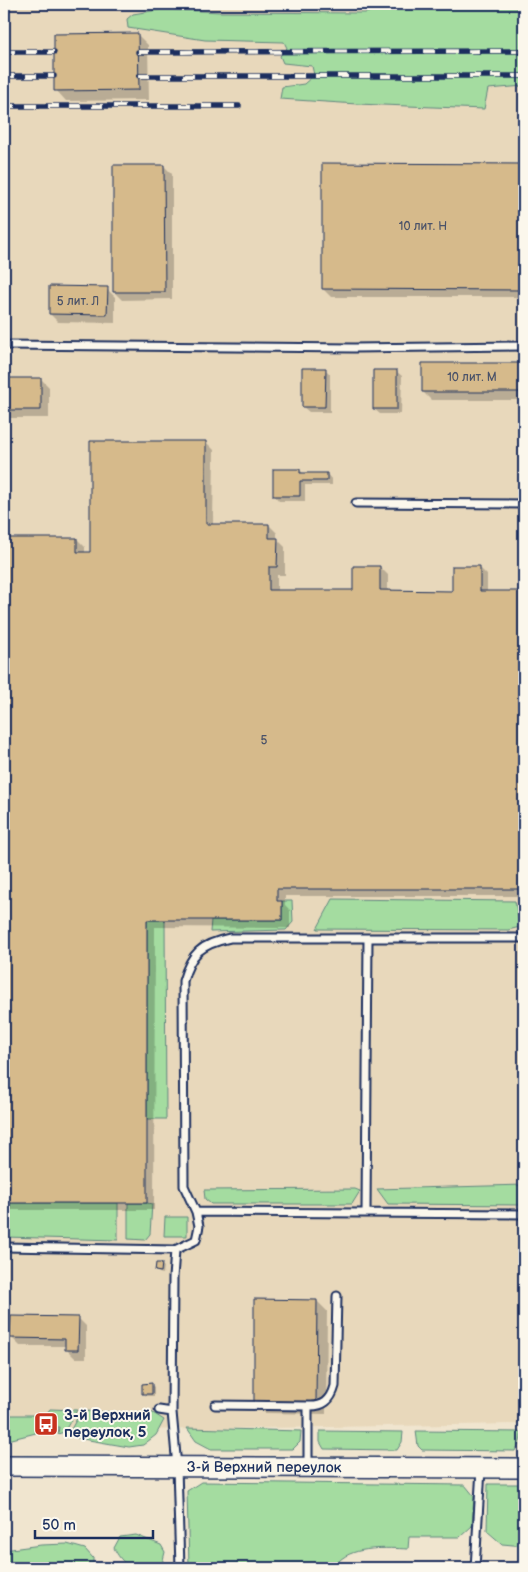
<svg xmlns="http://www.w3.org/2000/svg" width="528" height="1572" viewBox="0 0 528 1572" font-family="'Balsamiq Sans',sans-serif">
<rect width="100%" height="100%" fill="#f0e5cf"/>
<filter id="ink" filterUnits="userSpaceOnUse"><feTurbulence type="fractalNoise" baseFrequency=".02" numOctaves="2"/><feDisplacementMap in="SourceGraphic" scale="10" xChannelSelector="R" yChannelSelector="G"/><feConvolveMatrix kernelMatrix="1 2 1 2 8 2 1 2 1" color-interpolation-filters="sRGB"/></filter>
<g filter="url(#ink)">
<path fill="#e8d8bb" d="M4,4H524V1424L4,1432Z"/>
<path fill="#a4dca0" stroke="#60867f" d="M395,4H524V86L488,89L484,109L357,104L280,99L282,87L304,84L314,75L312,66L283,63L280,56L287,48L284,42L205,40L128,28L127,19L133,14L163,9L221,12L365,13Z
M333,899L515,901L520,927L508,930L317,929Z
M282,901H292L293,922L286,930L210,932L211,920H282Z
M147,920H165L166,1119H147Z
M524,1185V1205L388,1204L377,1189Z
M355,1189L360,1191L352,1204H211L205,1199L204,1190Z
M4,1203H118V1240L4,1237Z
M128,1203H147L152,1204L150,1234L145,1240L128,1239Z
M165,1217H187V1236H164Z
M50,1409L77,1410L64,1432L58,1434L59,1427L41,1428L43,1418Z
M81,1411L153,1413L164,1420L156,1435L143,1445L129,1447L77,1438L69,1433Z
M4,1415H40L36,1433L4,1441Z
M187,1428L301,1431L300,1442L293,1449H211L196,1441Z
M320,1431L403,1432L402,1442L397,1450L324,1449L320,1442Z
M416,1431L522,1432L520,1442L515,1451L422,1450L418,1446Z
M201,1482L465,1485L474,1496L472,1526L460,1537H409L408,1549C387,1548 354,1546 339,1561L342,1567L347,1568H191L189,1566L187,1491Z
M488,1484H524V1546L502,1544L487,1531Z
M136,1535L161,1545L165,1552L161,1568C137,1568 126,1572 114,1548L120,1537Z
M67,1544L85,1549L93,1558V1568H4V1550L41,1545Z
M408,1563V1568H361H369L377,1564Z"/>
<path fill="#0003" d="M138,35L148,45L149,100L66,101L56,90Z
M324,164L524,165V297H331L323,289Z
M164,166L172,174V299L122,300L114,292Z
M107,289L115,297V323L58,322L50,314Z
M521,364L524,368V400H431L423,392Z
M325,369L330,374V412H309L303,407Z
M396,371L402,376L401,414H380L374,409Z
M4,379H41L49,387V418H4Z
M206,442L214,450L213,525H269L277,533V539L285,547V575H277V591H355L380,567L388,575V592H453L479,567L487,575V592H524V896H285V905L290,910V928L155,927L154,1210H4V554L77,539L85,547V553H91Z
M300,470L304,474H327L332,480V485H305V501H279L274,495Z
M162,1265L164,1267L163,1274L159,1273L156,1271Z
M317,1301L327,1311L326,1414L265,1413L255,1403Z
M78,1318L86,1326V1358H75L67,1350V1346H20L12,1338Z
M152,1385L154,1387V1396H146L144,1393Z"/>
<path fill="#d6ba8b" stroke="#1b2f5e" d="M138,33L139,90L54,91V34Z
M322,163L524,164V290L322,289Z
M113,165H164L165,292H113Z
M49,286L108,287L107,315L49,314Z
M422,363H521V392H422Z
M302,368H326L325,407H302Z
M373,370H397V409H373Z
M4,378H41V410H4Z
M90,441H206V524H269V538H278L277,567H269V590H353V566H380V590L452,591V566H480V591H524V889H277V901H282V920H147V1203H4V538H77V552H90Z
M273,469H300V473H327V481H300V496H273Z
M156,1263H162L161,1272L155,1271Z
M254,1299L317,1300L316,1404L254,1403Z
M11,1316L79,1317L78,1350H65V1339L10,1338Z
M152,1383V1394H142V1384Z"/>
<g fill="none" stroke-linecap="round" stroke-linejoin="round">
<defs>
<path id="lane" d="M4,345L354,348L524,346
M356,503L524,504
M196,1212L184,1186L183,981C191,953 201,944 230,938H524
M366,1213L368,938
M4,1247L175,1250L196,1240L199,1226L196,1212L524,1214
M175,1250L173,1278L172,1412L177,1467L180,1568
M215,1405L308,1406V1465
M308,1406C323,1407 331,1401 335,1386L337,1296
M159,1410L172,1412
M475,1568L481,1469"/>
<g id="secondary">
<path id="s1" d="M4,1466L524,1468"/>
</g>
</defs>
<use href="#lane" stroke="#1b2f5e" stroke-width="11"/>
<use href="#secondary" stroke="#1b2f5e" stroke-width="22"/>
<use href="#lane" stroke="#fbf7ec" stroke-width="7"/>
<use href="#secondary" stroke="#fbf7ec" stroke-width="19"/>
<defs>
<path id="rail" d="M4,52H54
M138,52L524,51
M4,76H54
M139,76H524
M4,106H239"/>
</defs>
<use href="#rail" stroke="#1b2f5e" stroke-width="5.5"/>
<use href="#rail" stroke="#fbf7ec" stroke-width="4" stroke-dasharray="11" stroke-linecap="butt"/>
</g>
</g>
<defs>
<symbol id="bus-square" viewBox="-11 -11 22 22"><rect x="-9" y="-9" width="18" height="18" rx="4" fill="#c8321e" stroke="#fbf7ec"/><path d="M-5-6H5V4H4V6H2V4H-2V6H-4V4H-5ZM-3.5-4V0h7V-4ZM-3.5 1.2v1.5H-2V1.2ZM2 1.2v1.5H3.5V1.2Z" fill="#fff"/></symbol>
</defs>
<g fill-rule="evenodd">
<use href="#bus-square" x="32" y="1410" width="28" height="28"/>
</g>
<g text-anchor="middle" dominant-baseline="central" stroke-width="4" stroke-linejoin="round" paint-order="stroke">
<g font-size="12" fill="#4a5269">
<text x="423" y="226">10 лит. Н</text>
<text x="78" y="301">5 лит. Л</text>
<text x="472" y="377">10 лит. М</text>
<text x="264" y="740">5</text>
</g>
<g font-size="15" font-weight="bold" fill="#1b2f5e" stroke="#fbf7ec" text-anchor="start">
<text x="64" y="1415">3-й Верхний<tspan x="64" dy="17">переулок, 5</tspan></text>
</g>
<g font-size="15" fill="#1b2f5e" stroke="#fbf7ec">
<text stroke="none"><textPath href="#s1" startOffset="260">3-й Верхний переулок</textPath></text>
</g>
</g>
<rect width="528" height="1572" fill="none" stroke="#fbf7ec" stroke-width="20"/>
<rect x="10" y="10" width="508" height="1552" fill="none" stroke="#1b2f5e" stroke-width="2" filter="url(#ink)"/>
<path d="M35 1530v8h118v-8" fill="none" stroke="#1b2f5e" stroke-width="2.5"/>
<text x="42" y="1530" font-size="15" fill="#1b2f5e" stroke="#fbf7ec" stroke-width="4" paint-order="stroke">50 m</text>
</svg>
